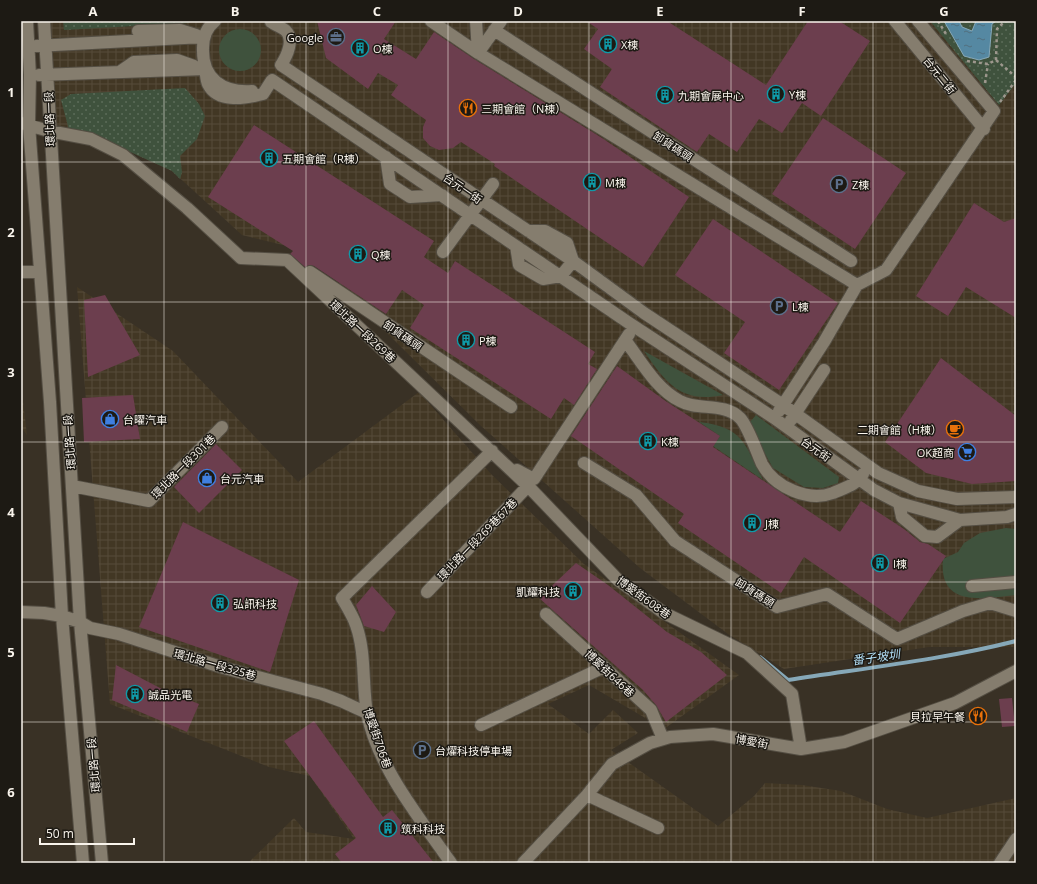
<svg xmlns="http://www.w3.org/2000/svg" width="1037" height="884" viewBox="0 0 1037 884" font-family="'Open Sans','Noto Sans TC',sans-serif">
<defs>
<pattern id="industrial-grid" width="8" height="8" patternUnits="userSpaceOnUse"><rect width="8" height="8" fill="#423724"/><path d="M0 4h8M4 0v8" fill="none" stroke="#554b39"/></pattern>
<pattern id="park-dots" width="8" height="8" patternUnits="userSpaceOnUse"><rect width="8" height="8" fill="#3f523d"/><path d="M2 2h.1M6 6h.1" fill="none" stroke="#5c6c59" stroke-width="1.8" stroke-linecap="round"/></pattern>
<pattern id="water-ripples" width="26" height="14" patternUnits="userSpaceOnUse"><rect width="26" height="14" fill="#5588a2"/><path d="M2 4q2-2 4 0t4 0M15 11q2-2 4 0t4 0" fill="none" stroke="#516f7e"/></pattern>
</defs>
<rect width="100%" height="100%" fill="#393125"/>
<path fill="url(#industrial-grid)" d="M48,21H1016V647H929L784,669L728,634L640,568L480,425L394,340L308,251L242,235L172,171L93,135L50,127Z
M77,287L173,351L298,482L419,392L491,474L584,564L739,675L664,729L589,685L548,704L589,734L613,710L638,733L611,750L718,826L754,796L765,783L802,785L841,791L887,809L927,818L1016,798V863H248L294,818L306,832L354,839L310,776L269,767L110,704Z
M21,385L27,435L21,427Z"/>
<path fill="#3f523d" d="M219 50a21 21 0 1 1 42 0a21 21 0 1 1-42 0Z
M644,351L723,395C681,404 665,382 644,351Z
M756,415L839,477L838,483L823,488L804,487L773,468L764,452L750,422Z
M699,422C744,427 745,445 763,480L713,446L720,436Z
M1006,528L1016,529V595C985,598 938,609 943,559L958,552L964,543L980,533Z"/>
<path fill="url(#park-dots)" d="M63,21H190L189,23L64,30Z
M930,21H1016V83L999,105Z
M185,88L199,104L205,116L197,139L180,156L182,172L180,179L172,171L93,135L69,130L61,100L71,94Z"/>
<path fill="url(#water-ripples)" stroke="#86a8b8" d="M944,21H959L962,27L972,31L976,21H996L992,24L989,57L979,60L964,56Z"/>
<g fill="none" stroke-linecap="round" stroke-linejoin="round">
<path stroke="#86a8b8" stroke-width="4" d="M760,657L788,680C865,668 941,660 1016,641"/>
</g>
<path fill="#6c3e4e" d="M317,21H396L384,39L416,59L434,32L474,59L602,138L689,197L643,267L494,166L495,164L461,142L453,148L439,150L430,146L423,138V127L426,120L391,95L398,85L378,73L368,89L326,58Z
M586,21H667L766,85L808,21H839L870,41L821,116L802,103L782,133L759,119L737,152L709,134L697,152L600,87L612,69L584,49L598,29Z
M823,118L906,173L855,249L772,194Z
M254,125L434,241L424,257L448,273L455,261L595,352L588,364L597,369L574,405L564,398L551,419L410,328L424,305L402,290L386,314L314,266L310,265L305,267L290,254L293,251L208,197Z
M974,203L1004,222L1016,218V318L966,287L948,316L916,296Z
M713,219L838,303L779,390L724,353L745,322L675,275Z
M105,295L140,355L88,377L84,300Z
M941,358L1016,416V481L972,484L926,473L885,442Z
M617,366L667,402L720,436L713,447L840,532L861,501L904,529L920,542L928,544L946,556L900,623L804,557L781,593L678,523L684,514L571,436Z
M133,395L140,439L84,442L82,398Z
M216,444L242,470L199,513L174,487Z
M183,522L299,580L270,672L139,627Z
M576,563L608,585L667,632L701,652L727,675L666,722L656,705L643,690L539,598Z
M372,586L396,612L384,632L364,626L356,605Z
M116,665L160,688L199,704L187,732L112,700Z
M1012,698L1015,726L1002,727L999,699Z
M314,721L383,817L392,810L434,863H342L335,854L356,838L284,741Z"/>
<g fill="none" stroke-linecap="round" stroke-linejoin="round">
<defs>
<path id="minor" d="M27,21L30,75L29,125L50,402L62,616L83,863
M44,21L80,622L102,863
M215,21C206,28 203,38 203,48C202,79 223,93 252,91
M272,21L271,22C275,25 281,27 285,30C295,39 287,56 281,65L573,261L644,313L783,405L878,473L918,491L957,499L1016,497
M431,21L478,53L857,285
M476,21L478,53
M895,21L984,129
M494,30L851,261
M138,31L180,30L196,35
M36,46L203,37
M478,53L501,21
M205,69C206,73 206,80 208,84C218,104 247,98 263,94L272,80L629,323L774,418L874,490L899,503L960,520L1007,517L1016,514
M121,71L134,62L177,60L194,66
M39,75L205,69
M21,123L49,131L91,139L123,155L187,208L241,258L287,260L528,486L618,580L664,613L747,653L792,694L801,749
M386,157L390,184L410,197L442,195
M516,246L519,265L543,279L561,276L573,261L567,243L545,231H528
M443,252L493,184
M21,272H40
M310,272L511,407
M625,340C641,361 656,389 680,401C698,411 724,402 740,418C748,426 757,453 762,464C775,488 809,502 833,493C844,488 857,485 863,474
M779,411L824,342L857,285L886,270L994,111L918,21
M791,420L824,370
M584,463L636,495L675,541L777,607L827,594L897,639L963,611L990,603L1016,611
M517,470L534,479L629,334
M72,486L149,501L222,427
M899,503L902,517L925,536L937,537L960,520
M972,586L1016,582
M427,592L528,486
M21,612L44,613L62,616L80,622L90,628L119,634L224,668L322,694L341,701L367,713
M546,614L651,710L663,739
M481,725L604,667
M587,795L658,828
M451,863C420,818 378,768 367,713C362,684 366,653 356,625C353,616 347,607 342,598L492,451
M523,863L587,795L612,764L650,743L670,737L713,734L801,749L844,742L955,703L1016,671
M1000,863L1016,839"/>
</defs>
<use href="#minor" stroke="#544e43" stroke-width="14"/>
<path stroke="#9d978d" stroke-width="2.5" stroke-dasharray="3 3" stroke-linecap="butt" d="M938,21L946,34
M996,60L1016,77
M967,61L988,64L996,60L997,29L1005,21
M985,83L988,64
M1000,102L1016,80"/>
<use href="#minor" stroke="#857d6e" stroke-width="12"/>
</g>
<path fill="none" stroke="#f9f4ec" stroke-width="1" stroke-opacity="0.55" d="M164,21V863M306,21V863M448,21V863M589,21V863M731,21V863M873,21V863M21,162H1016M21,302H1016M21,442H1016M21,582H1016M21,722H1016"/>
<defs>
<symbol id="office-ring" viewBox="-11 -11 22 22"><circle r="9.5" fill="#1d1a14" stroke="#5c6f8a" stroke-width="1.5"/><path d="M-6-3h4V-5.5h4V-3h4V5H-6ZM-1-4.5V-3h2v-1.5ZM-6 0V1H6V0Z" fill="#5c6f8a"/></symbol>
<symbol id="building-ring" viewBox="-11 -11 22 22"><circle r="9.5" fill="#1d1a14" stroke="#0f9aa8" stroke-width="1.5"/><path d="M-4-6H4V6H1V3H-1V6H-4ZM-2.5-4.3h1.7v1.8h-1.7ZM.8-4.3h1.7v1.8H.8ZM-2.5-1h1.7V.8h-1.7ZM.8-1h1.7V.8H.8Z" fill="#0f9aa8"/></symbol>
<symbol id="restaurant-ring" viewBox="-11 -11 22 22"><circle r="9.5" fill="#1d1a14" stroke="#e8710a" stroke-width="1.5"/><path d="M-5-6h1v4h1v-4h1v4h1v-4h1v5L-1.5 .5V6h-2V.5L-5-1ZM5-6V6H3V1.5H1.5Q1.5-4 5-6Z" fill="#e8710a"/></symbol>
<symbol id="parking-ring" viewBox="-11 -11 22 22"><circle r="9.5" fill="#1d1a14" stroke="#5c6f8a" stroke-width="1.5"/><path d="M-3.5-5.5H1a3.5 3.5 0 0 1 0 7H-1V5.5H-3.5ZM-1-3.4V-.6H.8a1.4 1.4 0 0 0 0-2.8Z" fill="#5c6f8a"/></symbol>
<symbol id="shop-ring" viewBox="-11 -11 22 22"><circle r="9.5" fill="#1d1a14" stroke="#3f7fe0" stroke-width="1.5"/><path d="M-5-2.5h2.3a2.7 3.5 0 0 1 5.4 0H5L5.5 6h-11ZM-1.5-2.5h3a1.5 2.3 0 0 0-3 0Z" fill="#3f7fe0"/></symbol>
<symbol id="cafe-ring" viewBox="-11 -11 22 22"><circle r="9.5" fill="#1d1a14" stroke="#e8710a" stroke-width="1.5"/><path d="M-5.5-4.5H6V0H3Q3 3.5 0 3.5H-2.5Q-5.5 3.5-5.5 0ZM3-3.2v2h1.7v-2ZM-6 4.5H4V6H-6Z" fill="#e8710a"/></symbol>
<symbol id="supermarket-ring" viewBox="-11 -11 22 22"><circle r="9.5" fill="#1d1a14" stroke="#3f7fe0" stroke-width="1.5"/><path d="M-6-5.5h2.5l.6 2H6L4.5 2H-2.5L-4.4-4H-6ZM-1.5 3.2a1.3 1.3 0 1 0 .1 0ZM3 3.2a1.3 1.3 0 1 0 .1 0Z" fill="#3f7fe0"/></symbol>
</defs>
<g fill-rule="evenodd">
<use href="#office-ring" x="326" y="27" width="20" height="20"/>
<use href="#building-ring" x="598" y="34" width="20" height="20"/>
<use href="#building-ring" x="350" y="38" width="20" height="20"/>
<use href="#building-ring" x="766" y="84" width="20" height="20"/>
<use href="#building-ring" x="655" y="85" width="20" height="20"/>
<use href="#restaurant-ring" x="458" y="98" width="20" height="20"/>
<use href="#building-ring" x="259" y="148" width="20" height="20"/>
<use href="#building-ring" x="582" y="172" width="20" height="20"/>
<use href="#parking-ring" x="829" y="174" width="20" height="20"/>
<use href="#building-ring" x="348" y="244" width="20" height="20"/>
<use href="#parking-ring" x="769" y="296" width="20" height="20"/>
<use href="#building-ring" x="456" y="330" width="20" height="20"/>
<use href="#shop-ring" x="100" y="409" width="20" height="20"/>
<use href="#cafe-ring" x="945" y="419" width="20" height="20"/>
<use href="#building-ring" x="638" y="431" width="20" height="20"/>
<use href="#supermarket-ring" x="957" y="442" width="20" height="20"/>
<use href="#shop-ring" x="197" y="468" width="20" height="20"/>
<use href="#building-ring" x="742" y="513" width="20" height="20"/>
<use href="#building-ring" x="870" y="553" width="20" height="20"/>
<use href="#building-ring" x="563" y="581" width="20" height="20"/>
<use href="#building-ring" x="210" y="593" width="20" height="20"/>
<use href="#building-ring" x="125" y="684" width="20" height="20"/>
<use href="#restaurant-ring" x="968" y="706" width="20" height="20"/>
<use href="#parking-ring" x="412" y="740" width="20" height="20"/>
<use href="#building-ring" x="378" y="818" width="20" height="20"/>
</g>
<g text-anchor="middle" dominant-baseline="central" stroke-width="3" stroke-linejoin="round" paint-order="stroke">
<g font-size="11" fill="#f9f4ec" stroke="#1d1a14" text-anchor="start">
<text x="323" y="37" text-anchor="end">Google</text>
<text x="621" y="44">X棟</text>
<text x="373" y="48">O棟</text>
<text x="789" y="94">Y棟</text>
<text x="678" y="95">九期會展中心</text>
<text x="481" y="108">三期會館（N棟）</text>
<text x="282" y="158">五期會館（R棟）</text>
<text x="605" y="182">M棟</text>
<text x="852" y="184">Z棟</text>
<text x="371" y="254">Q棟</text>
<text x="792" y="306">L棟</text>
<text x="479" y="340">P棟</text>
<text x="123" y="419">台曜汽車</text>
<text x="942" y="429" text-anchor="end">二期會館（H棟）</text>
<text x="661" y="441">K棟</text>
<text x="954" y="452" text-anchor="end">OK超商</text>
<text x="220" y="478">台元汽車</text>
<text x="765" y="523">J棟</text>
<text x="893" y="563">I棟</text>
<text x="560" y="591" text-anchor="end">凱耀科技</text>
<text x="233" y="603">弘訊科技</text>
<text x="148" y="694">誠品光電</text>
<text x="965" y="716" text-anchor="end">貝拉早午餐</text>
<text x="435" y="750">台燿科技停車場</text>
<text x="401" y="828">筑科科技</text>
</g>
<g font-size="11" fill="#f9f4ec" stroke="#1d1a14">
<text transform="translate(940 75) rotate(51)">台元二街</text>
<text transform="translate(49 119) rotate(-92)">環北路一段</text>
<text transform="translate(673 146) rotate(33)">卸貨碼頭</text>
<text transform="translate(463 188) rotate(34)">台元一街</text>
<text transform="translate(363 331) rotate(43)">環北路一段269巷</text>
<text transform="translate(403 335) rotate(34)">卸貨碼頭</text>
<text transform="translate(69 442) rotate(-94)">環北路一段</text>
<text transform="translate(816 449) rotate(35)">台元街</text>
<text transform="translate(183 466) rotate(-45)">環北路一段301巷</text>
<text transform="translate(477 539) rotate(-46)">環北路一段269巷67巷</text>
<text transform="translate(755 592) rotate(32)">卸貨碼頭</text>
<text transform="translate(644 597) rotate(36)">博愛街608巷</text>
<text transform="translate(215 664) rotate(16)">環北路一段325巷</text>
<text transform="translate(610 673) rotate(43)">博愛街646巷</text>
<text transform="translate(378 738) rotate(71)">博愛街706巷</text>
<text transform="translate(752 741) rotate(10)">博愛街</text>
<text transform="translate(93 765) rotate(-95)">環北路一段</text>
</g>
<g font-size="12" font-style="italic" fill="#b0ddf5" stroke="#1d1a14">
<text transform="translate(876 657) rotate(-8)">番子坡圳</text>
</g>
</g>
<rect width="1037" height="884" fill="none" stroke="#1d1a14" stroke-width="44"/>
<path d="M40 838v6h94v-6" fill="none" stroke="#f9f4ec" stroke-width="2"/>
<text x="46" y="838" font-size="12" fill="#f9f4ec" stroke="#1d1a14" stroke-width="3" paint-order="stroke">50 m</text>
<rect x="22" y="22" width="993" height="840" fill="none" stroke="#f9f4ec" stroke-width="1.5"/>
<g font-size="13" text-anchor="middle" font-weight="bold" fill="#f9f4ec">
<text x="93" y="16">A</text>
<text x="235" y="16">B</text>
<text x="377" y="16">C</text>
<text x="518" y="16">D</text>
<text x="660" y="16">E</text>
<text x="802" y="16">F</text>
<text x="944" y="16">G</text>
<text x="11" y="97">1</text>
<text x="11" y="237">2</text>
<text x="11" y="377">3</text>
<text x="11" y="517">4</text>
<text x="11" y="657">5</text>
<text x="11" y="797">6</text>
</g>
</svg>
